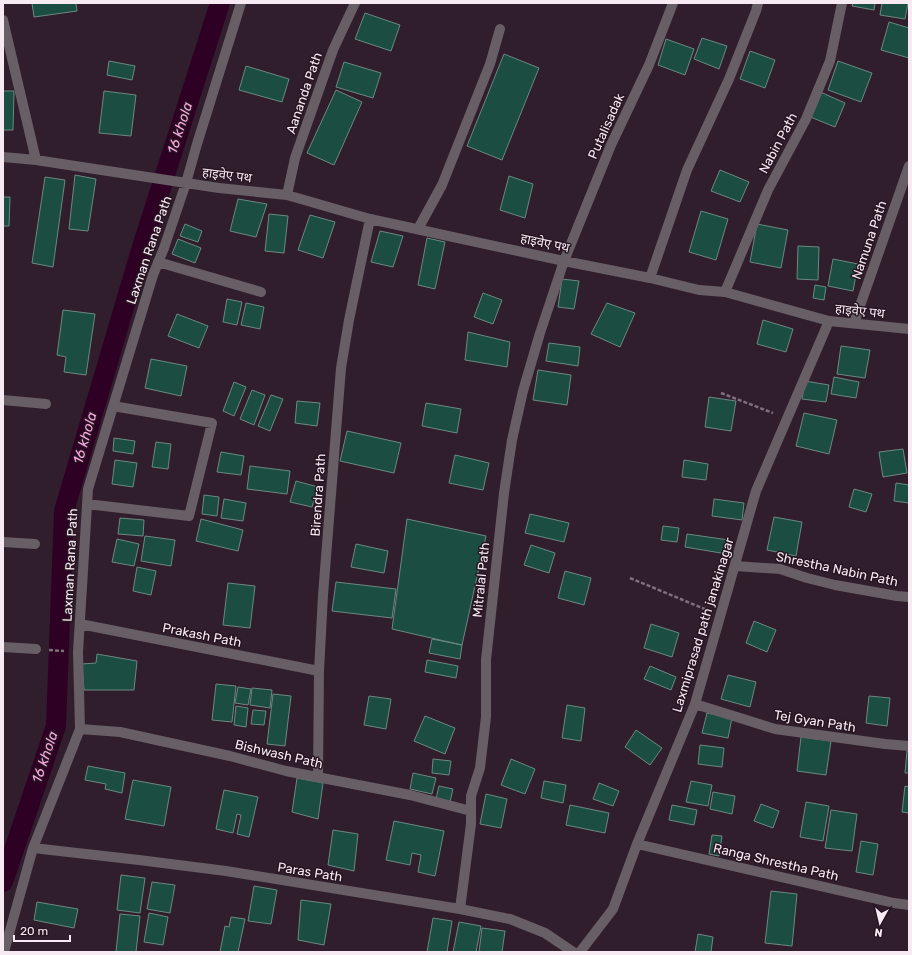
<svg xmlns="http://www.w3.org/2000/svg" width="912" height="955" viewBox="0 0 912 955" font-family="Rubik,'Noto Sans Devanagari',sans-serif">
<rect width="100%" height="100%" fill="#311e2c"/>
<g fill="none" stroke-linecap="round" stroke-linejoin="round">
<path stroke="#2e0024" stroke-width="20" d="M3,882L56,726L64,511L141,250L220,3"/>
</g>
<path fill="#1c4d42" stroke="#6a8980" d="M32,3H76L77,11L34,17Z
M853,3H875L874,10L852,6Z
M882,3H908L905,19L880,15Z
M365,13L400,25L391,51L355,39Z
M889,22L909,28V58L881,50Z
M702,38L727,46L719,69L694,59Z
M666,39L694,49L685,75L658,65Z
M750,51L775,60L765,88L740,79Z
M504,54L539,68L502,160L467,146Z
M109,61L135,66L132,80L107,75Z
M838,61L872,73L861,102L828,90Z
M344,62L381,73L373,98L336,87Z
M246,66L289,79L282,102L239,90Z
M336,90L362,102L334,165L307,153Z
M3,91H14L13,130H3Z
M104,91L136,95L131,136L99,133Z
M818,91L845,103L835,127L808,116Z
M720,170L749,182L740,202L711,191Z
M75,175L96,179L88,231L69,229Z
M509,176L533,184L525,218L500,210Z
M45,177L65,180L53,267L32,263Z
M3,197H10L9,226H3Z
M238,199L267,204L256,237L230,231Z
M701,211L728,219L716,260L689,252Z
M269,214L288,216L284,253L265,251Z
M310,215L335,222L323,258L298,250Z
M185,224L202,231L198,242L180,236Z
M757,224L788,230L781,268L750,262Z
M380,231L403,236L393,267L371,262Z
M427,238L445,242L435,289L418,285Z
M178,239L201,248L195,263L172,254Z
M798,246L819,247L818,280L797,279Z
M833,259L858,264L853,291L828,286Z
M562,279L579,281L574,309L558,307Z
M815,285L826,287L824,300L813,298Z
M483,293L502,300L493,324L474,317Z
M227,299L242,302L237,325L223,322Z
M246,303L264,307L260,329L241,325Z
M607,303L635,313L620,347L591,334Z
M63,310L95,314L86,375L64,372L66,357L57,355Z
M177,314L208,326L199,348L168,336Z
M763,320L793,329L786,352L757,344Z
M468,332L510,342L507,367L465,360Z
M549,343L580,347L578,366L546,361Z
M841,346L870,350L865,378L837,374Z
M151,359L187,366L181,396L145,388Z
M538,370L571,375L567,405L533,400Z
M834,377L859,382L856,398L831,394Z
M805,381L829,385L826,402L802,399Z
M234,382L246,387L234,416L223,411Z
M252,390L265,395L254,425L240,419Z
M271,395L283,399L270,431L258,426Z
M709,397L736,401L731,431L705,427Z
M297,401L320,403L317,426L295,423Z
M426,403L461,409L457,433L422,426Z
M804,413L837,420L829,454L796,446Z
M347,431L401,443L394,473L340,461Z
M114,438L135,441L133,454L113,451Z
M156,442L171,444L168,469L152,467Z
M903,449L907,473L883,477L879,452Z
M221,452L244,456L241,475L217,472Z
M455,455L489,463L483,490L449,483Z
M115,460L137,463L133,487L112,484Z
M684,460L708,464L706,480L682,477Z
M250,466L290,471L287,494L247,489Z
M296,481L318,487L312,507L290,502Z
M896,483L909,485V503L894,501Z
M854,489L872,494L866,512L849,507Z
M204,495L219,497L217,516L202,514Z
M224,499L246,503L243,521L221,518Z
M714,499L744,503L742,520L712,516Z
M530,514L569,523L564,542L525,533Z
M774,517L802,522L796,556L767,550Z
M120,518L144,520L143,536L118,534Z
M201,519L243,530L238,551L196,541Z
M407,519L486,536L462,645L392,629Z
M663,526L679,528L677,542L661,540Z
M687,534L729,540L727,554L685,547Z
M145,536L175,540L171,566L141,561Z
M117,539L139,544L134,566L112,562Z
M356,544L388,551L384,573L351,567Z
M531,545L555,553L549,573L524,565Z
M137,567L156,571L151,595L133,591Z
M565,571L591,578L584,605L558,598Z
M336,582L396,589L392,618L332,611Z
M228,583L255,586L250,628L223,625Z
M754,621L776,630L767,652L746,643Z
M651,624L679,633L672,657L644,648Z
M432,639L462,645L460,659L429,653Z
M97,654L137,661L134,690H84L82,664L96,663Z
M427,660L458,666L456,678L425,672Z
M650,666L676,677L671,690L644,679Z
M728,675L756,682L750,707L721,699Z
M216,684L236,686L232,722L212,720Z
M238,687L251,689L248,705L235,703Z
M252,688L272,690L270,708L250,705Z
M273,694L291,696L285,746L267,744Z
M369,696L391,699L386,729L364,725Z
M869,696L890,698L887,726L866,723Z
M567,705L585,708L581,741L562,738Z
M236,706L248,708L246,727L234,725Z
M253,710L266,711L264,725L251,724Z
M707,713L732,718L728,738L702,733Z
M425,716L455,728L445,754L414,741Z
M636,730L662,748L650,765L625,747Z
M801,737L831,741L826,775L797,771Z
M700,745L724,748L722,767L698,764Z
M907,751H909V773H905Z
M433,759L451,761L449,775L432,773Z
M511,759L535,769L525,794L501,785Z
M88,766L125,773L122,793L105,789L106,784L85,780Z
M413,773L436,778L432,794L410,789Z
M297,778L323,783L318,819L292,812Z
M133,780L171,787L164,826L125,819Z
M544,781L566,785L563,803L541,798Z
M691,781L712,785L708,806L686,802Z
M599,783L619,791L613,806L593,799Z
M439,786L453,789L450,802L436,799Z
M905,786L909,787V813L902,812Z
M224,790L258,797L249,837L237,834L241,815L237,814L233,833L216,829Z
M713,792L735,796L732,814L710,809Z
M486,794L507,799L501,828L480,824Z
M806,802L829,806L823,841L800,837Z
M761,804L779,811L773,828L754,821Z
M570,805L609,813L605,833L566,825Z
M672,805L697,810L694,825L669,820Z
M831,810L857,814L852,851L825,848Z
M394,821L444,831L435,876L418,872L421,855L412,853L410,865L386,860Z
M333,830L358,834L354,871L328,865Z
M712,835L722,836L719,856L709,854Z
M861,841L878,844L873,875L856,872Z
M121,875L145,878L140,913L117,910Z
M152,882L175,885L170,913L147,909Z
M254,886L277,890L271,924L248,921Z
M771,891L797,894L792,946L765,943Z
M301,900L331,904L324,945L298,940Z
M37,902L78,909L74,928L34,920Z
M149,913L168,917L163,945L144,942Z
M120,914L140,916L136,952H116Z
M231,917L245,919L238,952H220L225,926L229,927Z
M433,918L452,921L447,952H427Z
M459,922L481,926L476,952H453Z
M482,928L505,931L502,952H479Z
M698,934L713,937L711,952H695Z"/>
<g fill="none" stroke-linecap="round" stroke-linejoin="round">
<path stroke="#81707c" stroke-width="2.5" stroke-dasharray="4 2" stroke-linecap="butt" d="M721,393L773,413
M630,578L707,610
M49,650L64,651"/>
<path stroke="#685e65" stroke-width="10" d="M3,20L36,160
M3,157L36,160L219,188L287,195L370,219L564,261L650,278L699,290L725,292L829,321L909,329
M287,195L295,158L333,50L355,3
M418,229L442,185L490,64L500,29
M158,262L261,292
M650,278L687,170L729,79L756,11L758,3
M725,292L768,190L806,119L830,61L842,3
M854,323L909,166
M3,400L46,404
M87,504L189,516L212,423L113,406
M3,542L35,544
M735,566L780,569L807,578L835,585L897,596L909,597
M80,624L319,671
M3,647L36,649
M695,704L775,729L885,744L909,746
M80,729L120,732L230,756L286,771L410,795L471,811
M318,777L319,671L323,595L341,368L349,320L370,219
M637,844L894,903L909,905
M33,848L139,860L226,871L460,909L510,919L545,933L573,952
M460,909L471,824V796L480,768L486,717V660L504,493L512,440L523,391L540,333L564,261L611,145L649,65L673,3
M4,952L33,848L80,729L78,652L88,489L153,275L164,248L186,183L197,144L241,3
M580,952L613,909L637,844L695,704L756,491L829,321"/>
</g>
<g text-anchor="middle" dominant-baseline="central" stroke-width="3" stroke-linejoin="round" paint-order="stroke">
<g font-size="13" fill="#f7eaf3" stroke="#271522">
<text transform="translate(304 93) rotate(-71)">Aananda Path</text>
<text transform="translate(606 126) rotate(-66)">Putalisadak</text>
<text transform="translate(778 143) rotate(-62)">Nabin Path</text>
<text transform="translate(227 175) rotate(7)">हाइवेए पथ</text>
<text transform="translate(869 240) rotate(-71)">Namuna Path</text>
<text transform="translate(545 243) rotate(12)">हाइवेए पथ</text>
<text transform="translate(149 250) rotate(-71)">Laxman Rana Path</text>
<text transform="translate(860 311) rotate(6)">हाइवेए पथ</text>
<text transform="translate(318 495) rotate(-86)">Birendra Path</text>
<text transform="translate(70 565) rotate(-87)">Laxman Rana Path</text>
<text transform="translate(837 569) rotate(12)">Shrestha Nabin Path</text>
<text transform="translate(481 580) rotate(-84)">Mitralal Path</text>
<text transform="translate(703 625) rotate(-73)">Laxmiprasad path janakinagar</text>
<text transform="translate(202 635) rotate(11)">Prakash Path</text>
<text transform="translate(815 721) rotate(9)">Tej Gyan Path</text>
<text transform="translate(279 754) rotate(13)">Bishwash Path</text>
<text transform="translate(776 862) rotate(13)">Ranga Shrestha Path</text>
<text transform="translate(310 872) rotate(9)">Paras Path</text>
</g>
<g font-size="14" font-style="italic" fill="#fda9e5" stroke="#271522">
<text transform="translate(180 128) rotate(-72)">16 khola</text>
<text transform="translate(85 438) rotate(-74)">16 khola</text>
<text transform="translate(45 757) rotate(-71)">16 khola</text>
</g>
</g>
<rect width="912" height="955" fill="none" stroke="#f7eaf3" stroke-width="8"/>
<g transform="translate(880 923) rotate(188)" stroke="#271522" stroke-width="3" paint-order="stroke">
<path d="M0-3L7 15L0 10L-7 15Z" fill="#f7eaf3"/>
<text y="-6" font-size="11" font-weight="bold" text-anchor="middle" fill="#f7eaf3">N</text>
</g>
<path d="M14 935v6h56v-6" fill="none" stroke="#f7eaf3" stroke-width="2"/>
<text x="20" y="935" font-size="12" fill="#f7eaf3" stroke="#271522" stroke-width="3" paint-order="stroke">20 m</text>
</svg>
